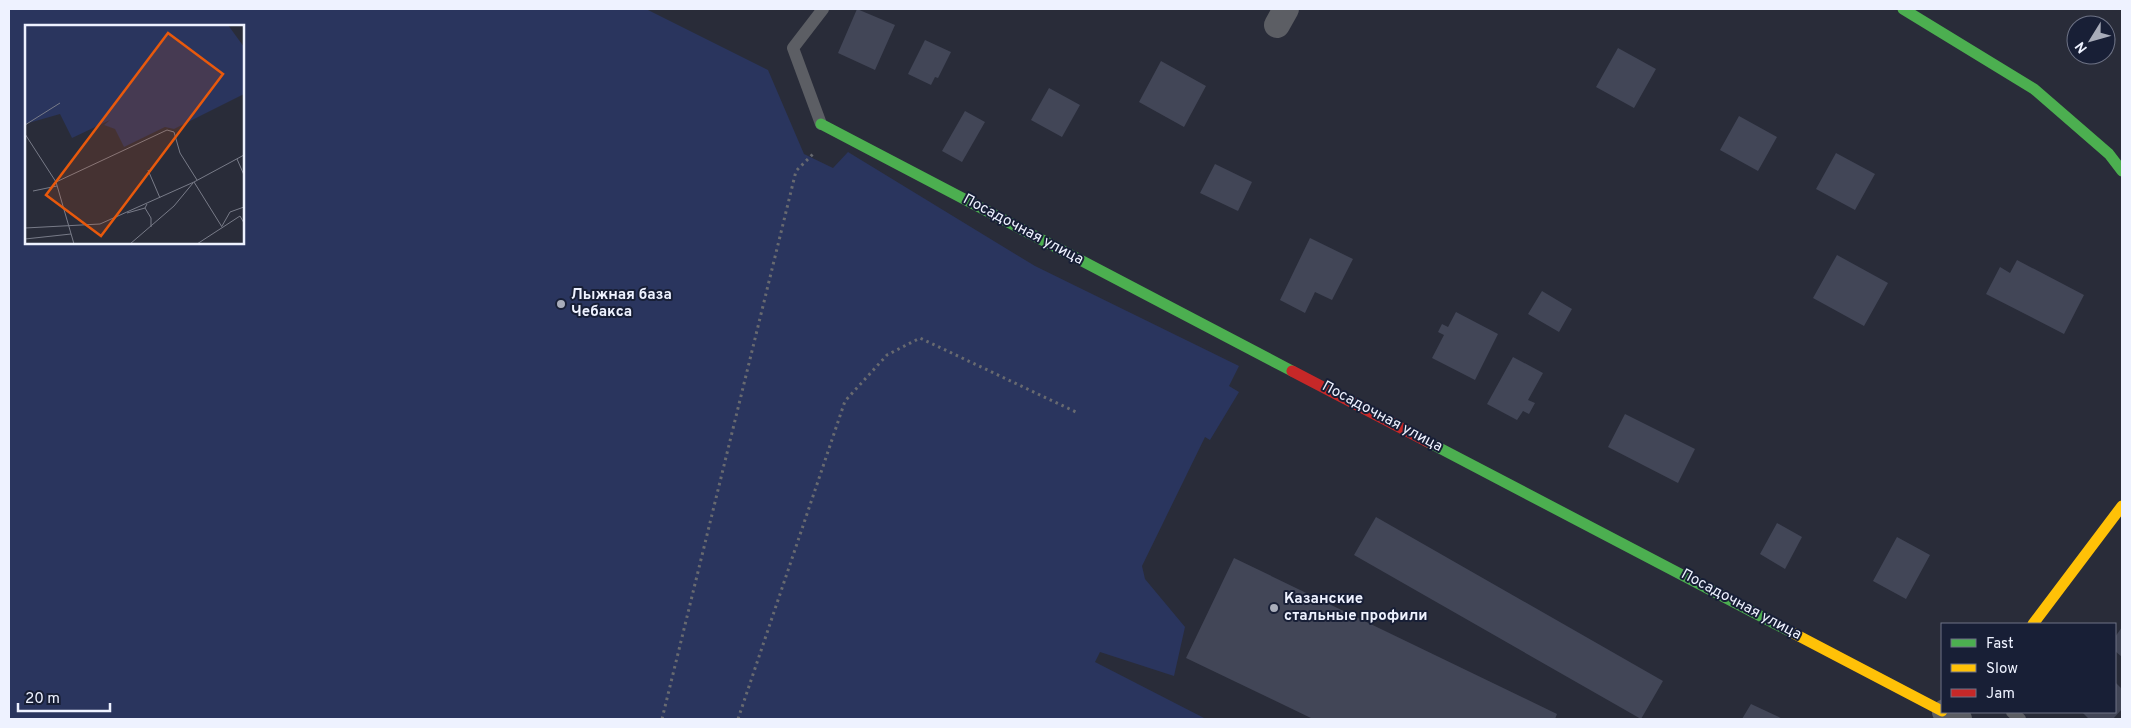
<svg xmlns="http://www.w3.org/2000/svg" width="2131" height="728" viewBox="0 0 2131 728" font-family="Overpass,sans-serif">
<rect width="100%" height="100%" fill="#292c39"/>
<path fill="#2a355e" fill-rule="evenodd" d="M9,9H646L768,70L804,154L833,168L848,152L1035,266L1239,366L1229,386L1239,392L1210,440L1205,437L1142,566L1145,579L1185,627L1174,676L1100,652L1095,662L1206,719H9ZM26,26H242V242H26Z"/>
<path fill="#424657" d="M857,9L895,25L875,70L838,53Z
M925,40L951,52L938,78L935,77L931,85L908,74Z
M1618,48L1656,69L1634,108L1596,87Z
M1161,61L1206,86L1184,127L1139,102Z
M1049,88L1080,105L1062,137L1031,120Z
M965,111L985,122L962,162L942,151Z
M1739,116L1777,137L1758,171L1720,150Z
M1836,153L1875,174L1855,210L1816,189Z
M1215,164L1252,182L1238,211L1200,193Z
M1310,238L1353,259L1332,300L1315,292L1305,313L1280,300Z
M1837,255L1888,283L1864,326L1813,298Z
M2017,260L2084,295L2064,334L1986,294L2000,267L2010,273Z
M1542,291L1572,309L1559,332L1528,314Z
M1456,312L1498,334L1475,380L1432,358L1444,335L1438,332L1442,324L1448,327Z
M1513,357L1543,373L1528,400L1535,403L1529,414L1523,411L1517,420L1487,404Z
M1625,414L1695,449L1678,483L1608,447Z
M1376,517L1663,681L1641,719L1354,555Z
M1777,523L1802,537L1785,569L1760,554Z
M1897,537L1930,555L1906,599L1873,581Z
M1234,558L1557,714L1555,719H1313L1186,658Z
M2122,627V657L2115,651V637Z
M2115,682L2122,689V709L2113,719H2089L2082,712H2115Z
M1751,704L1783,719H1742Z"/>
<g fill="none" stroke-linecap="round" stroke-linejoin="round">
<path stroke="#686a70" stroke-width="3" stroke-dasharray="2.5 4" stroke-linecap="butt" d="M662,719L796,171L814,153
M738,719L845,401L887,355L920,338L1078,413"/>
<path stroke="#5c5e64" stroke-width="12" d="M821,124L793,48L823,9
M2012,712L2020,719"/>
<path stroke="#5c5e64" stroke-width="26" d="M1277,25L1286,9
M1945,712L1959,719"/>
<path stroke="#4caf50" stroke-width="11" d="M1903,9L2034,89L2109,154L2122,171
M821,124L1292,371
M1428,442L1793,633"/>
<path stroke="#ffc107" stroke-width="11" d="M2033,624L2122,506
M1793,633L1942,711"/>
<path stroke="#c62828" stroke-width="11" d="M1292,371L1428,442"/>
</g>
<g fill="#a9adba" stroke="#181f36" stroke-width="2">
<circle cx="561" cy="304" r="5"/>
<circle cx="1274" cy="608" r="5"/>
</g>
<g text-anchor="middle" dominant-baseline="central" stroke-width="4" stroke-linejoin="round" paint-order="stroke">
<g font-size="15" fill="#eef2ff" stroke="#181f36">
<text transform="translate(1023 230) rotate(28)">Посадочная улица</text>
<text transform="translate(1382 417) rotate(28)">Посадочная улица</text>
<text transform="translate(1741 605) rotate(28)">Посадочная улица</text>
</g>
<g font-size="15" font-weight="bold" fill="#eef2ff" stroke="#181f36" text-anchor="start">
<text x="571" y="295">Лыжная база<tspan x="571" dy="17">Чебакса</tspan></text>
<text x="1284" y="599">Казанские<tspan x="1284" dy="17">стальные профили</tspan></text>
</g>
</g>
<g transform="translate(25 25)">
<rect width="219" height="219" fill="#292c39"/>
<path d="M0,0H203L219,22V69L149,104L140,102L99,122L90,104L79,100L85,95L47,113L35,89L0,99Z" fill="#2a355e"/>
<path fill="none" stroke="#787b88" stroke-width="1" d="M0,100L35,78M0,109L31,157L49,219M212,134L219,150M123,145L135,173M31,157L142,105L149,107L155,128L172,155M169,157L197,202M8,166L32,161M120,183L126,193V202M102,188L120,183L122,179M197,201L205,187L219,182M0,203L75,199L169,157L219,130M0,214L46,209M105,219L149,181L168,158M172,219L215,191L219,198"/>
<path fill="#e8590c" fill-opacity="0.15" stroke="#e8590c" stroke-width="2.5" d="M143,8L198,49L76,211L21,170Z"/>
<rect width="219" height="219" fill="none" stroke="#eef2ff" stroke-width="2.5"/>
</g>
<rect width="2131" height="728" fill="none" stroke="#eef2ff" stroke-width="20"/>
<rect x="1941" y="623" width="175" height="90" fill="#181f36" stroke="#6e7386"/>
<rect x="1951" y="639" width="25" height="8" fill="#4caf50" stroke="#6e7386"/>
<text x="1986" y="648" font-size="15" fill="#eef2ff">Fast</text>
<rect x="1951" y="664" width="25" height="8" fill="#ffc107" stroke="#6e7386"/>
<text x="1986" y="673" font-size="15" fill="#eef2ff">Slow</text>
<rect x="1951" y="689" width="25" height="8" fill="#c62828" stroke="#6e7386"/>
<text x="1986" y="698" font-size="15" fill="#eef2ff">Jam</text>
<g transform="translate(2091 40) rotate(233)"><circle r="24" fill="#181f36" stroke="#6e7386"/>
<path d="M0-4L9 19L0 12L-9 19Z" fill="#a9adba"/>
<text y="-8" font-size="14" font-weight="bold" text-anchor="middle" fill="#eef2ff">N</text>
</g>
<path d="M18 703v8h92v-8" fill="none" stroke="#eef2ff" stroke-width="2.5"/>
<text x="25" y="703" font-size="15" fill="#eef2ff" stroke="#181f36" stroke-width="4" paint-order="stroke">20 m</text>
</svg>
